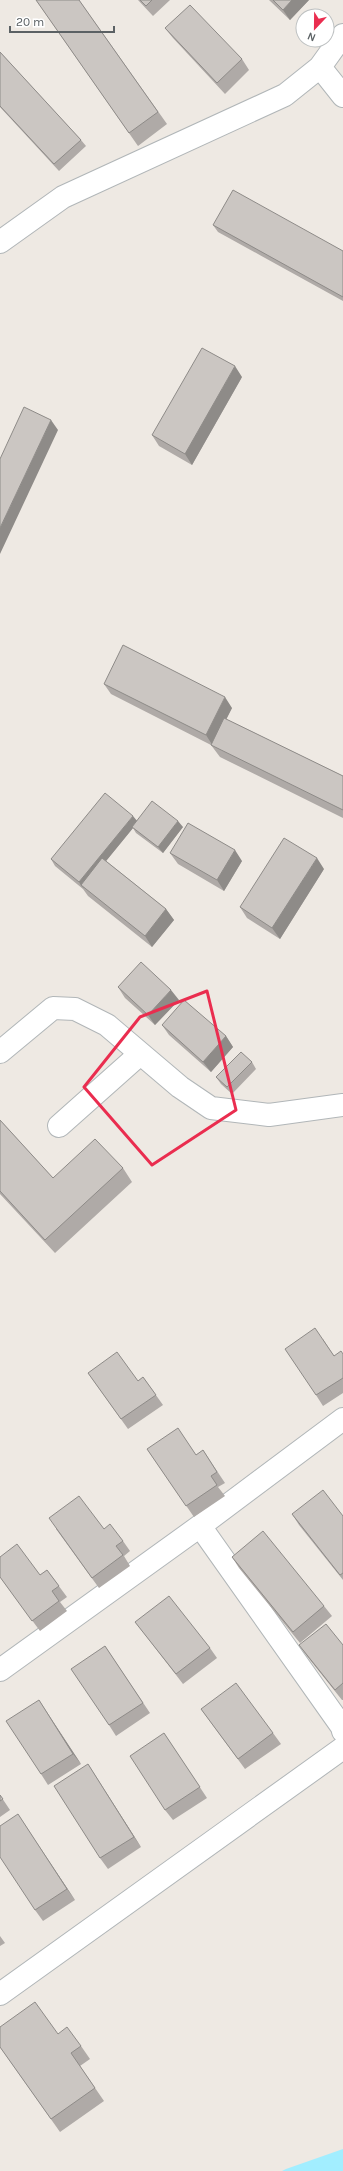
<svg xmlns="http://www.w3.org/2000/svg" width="343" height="2171" viewBox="0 0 343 2171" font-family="Karla,sans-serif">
<rect width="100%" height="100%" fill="#eee9e3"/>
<path fill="#a2eeff" d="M343,2149V2171H282L286,2169Z"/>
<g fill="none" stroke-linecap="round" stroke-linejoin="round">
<defs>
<path id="minor" d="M320,67L343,96
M0,242L63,197L285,95L320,67L343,35
M0,1052L53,1008L75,1009L107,1025L180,1087L211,1108L269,1115L343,1105
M59,1126L140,1054
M200,1526L342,1727L343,1731
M0,1670L200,1526L343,1419
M0,1994L343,1748"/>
</defs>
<use href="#minor" stroke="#b1b6b8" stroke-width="24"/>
<use href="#minor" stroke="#fff" stroke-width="22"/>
</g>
<path fill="#afaaa7" d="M36,0H79L167,124L138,146Z
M138,0H170L153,16Z
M269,0H309L290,20Z
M165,28L242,59L249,70L225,94L173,38Z
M0,52L81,140L86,146L59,171L0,107Z
M213,225L343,251V301L218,232Z
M242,377L192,465L159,446L152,435Z
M104,684L232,708L226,719L343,776V818L220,757L211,745L111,694Z
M137,820L183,827L163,853L136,833L133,828L106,861L166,909L174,920L152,947L88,896L83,889L55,866L51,859Z
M170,853L242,861L224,891L178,864Z
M324,869L280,939L247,918L240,907Z
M118,987L179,1000L155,1025L125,998Z
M162,1025L226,1036L233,1047L211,1072L169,1035Z
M252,1062L256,1069L232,1094L221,1084L216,1077Z
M0,1120L53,1178L123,1168L132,1182L55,1253L0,1194Z
M323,1339L334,1356L343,1354V1393L323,1406L316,1395Z
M88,1373L138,1381L143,1377L163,1405L128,1429Z
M147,1449L196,1455L203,1450L225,1483L218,1487L225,1496L194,1517Z
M292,1514L343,1516V1580L299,1525Z
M56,1529H104L123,1541L130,1551L124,1556L130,1566L99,1588Z
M0,1557L40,1575L47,1570L67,1597L60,1602L67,1611L40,1631L0,1577Z
M232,1557L324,1606L332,1616L300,1643L239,1568Z
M135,1622L210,1648L217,1658L183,1684L143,1632Z
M299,1645H343V1700H342L306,1655Z
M105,1646L150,1713L116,1736L109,1725Z
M39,1700L81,1764L48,1785L41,1774Z
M201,1709L273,1733L281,1744L245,1769Z
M164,1733L207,1798L173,1820L165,1810Z
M88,1764L141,1847L108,1869L100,1858Z
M0,1795L10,1810L0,1817Z
M25,1825L75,1900L43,1921L35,1910Z
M0,1936L5,1943L0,1946Z
M58,2034L81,2046L90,2059L80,2066L104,2101L60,2132L0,2047Z"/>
<path fill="#8e8b88" d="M292,0H309L290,20L283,10Z
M235,366L242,377L192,465L185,454Z
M51,420L58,430L0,554V528Z
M225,697L232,708L213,746L206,735Z
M133,816L138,822L132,827L133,828L84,888L81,885L83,889L79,882Z
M178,821L183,827L163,853L158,847Z
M235,850L242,861L224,891L217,880Z
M317,858L324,869L280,939L272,928Z
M166,909L174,920L152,947L145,936Z
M171,990L179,1000L155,1025L148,1015Z
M226,1036L233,1047L211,1072L203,1062Z
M39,1700L46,1711L81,1764L73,1754Z
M88,1764L95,1775L141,1847L134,1837Z
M18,1814L25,1825L75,1900L67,1889Z"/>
<path fill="#cbc6c2" stroke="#8e8b88" d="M36,0H79L158,112L129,133Z
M140,0H152L146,6Z
M273,0H292L283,10Z
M190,5L242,59L217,83L165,28Z
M0,52L81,140L54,164L0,106Z
M233,190L343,251V297L213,225Z
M202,348L235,366L185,454L152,435Z
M24,407L51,420L0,528V459Z
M123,645L225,697L206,735L104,684Z
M224,718L343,776V810L211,745Z
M105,793L133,816L79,882L51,859Z
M152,801L178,821L158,847L132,827Z
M188,823L235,850L217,880L170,853Z
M284,838L317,858L272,928L240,907Z
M102,858L166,909L145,936L81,885Z
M141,962L171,990L148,1015L118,987Z
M184,1000L226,1036L203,1062L162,1025Z
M241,1052L252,1062L227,1087L216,1077Z
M0,1120L53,1178L95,1139L123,1168L45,1240L0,1191Z
M315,1328L334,1356L341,1351L343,1354V1378L316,1395L285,1349Z
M117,1352L138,1381L143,1377L156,1395L121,1419L88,1373Z
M178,1428L196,1455L203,1450L217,1472L211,1476L217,1485L186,1506L147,1449Z
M323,1490L343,1516V1573L340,1575L292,1514Z
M79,1496L104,1529L110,1524L123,1541L116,1546L123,1555L92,1578L49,1518Z
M263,1531L324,1606L293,1632L232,1557Z
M17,1544L40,1575L47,1570L59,1586L52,1591L59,1601L32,1621L0,1577V1557Z
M169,1596L210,1648L176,1674L135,1622Z
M326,1624L343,1645V1683L335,1690L299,1645Z
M105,1646L143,1703L109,1725L71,1669Z
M236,1683L273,1733L238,1759L201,1709Z
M39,1700L73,1754L41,1774L6,1721Z
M164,1733L200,1787L165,1810L130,1756Z
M88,1764L134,1837L100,1858L54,1786Z
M0,1795L3,1799L0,1801Z
M18,1814L67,1889L35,1910L0,1857V1826Z
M35,2002L58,2034L67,2027L81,2046L71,2053L95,2088L51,2119L0,2047V2027Z"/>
<path fill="none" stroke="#ea2d4f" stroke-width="3" stroke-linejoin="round" d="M207,991L236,1110L152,1165L84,1087L140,1017Z"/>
<g transform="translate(315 28) rotate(202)"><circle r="19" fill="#ffffff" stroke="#bdc0c1"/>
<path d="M0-3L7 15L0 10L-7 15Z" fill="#ea2d4f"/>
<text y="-6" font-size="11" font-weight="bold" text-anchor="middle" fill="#5b6164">N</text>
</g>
<path d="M10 26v6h104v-6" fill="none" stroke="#5b6164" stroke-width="2"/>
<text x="16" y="26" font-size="12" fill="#5b6164" stroke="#ffffff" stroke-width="3" paint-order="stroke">20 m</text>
</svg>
